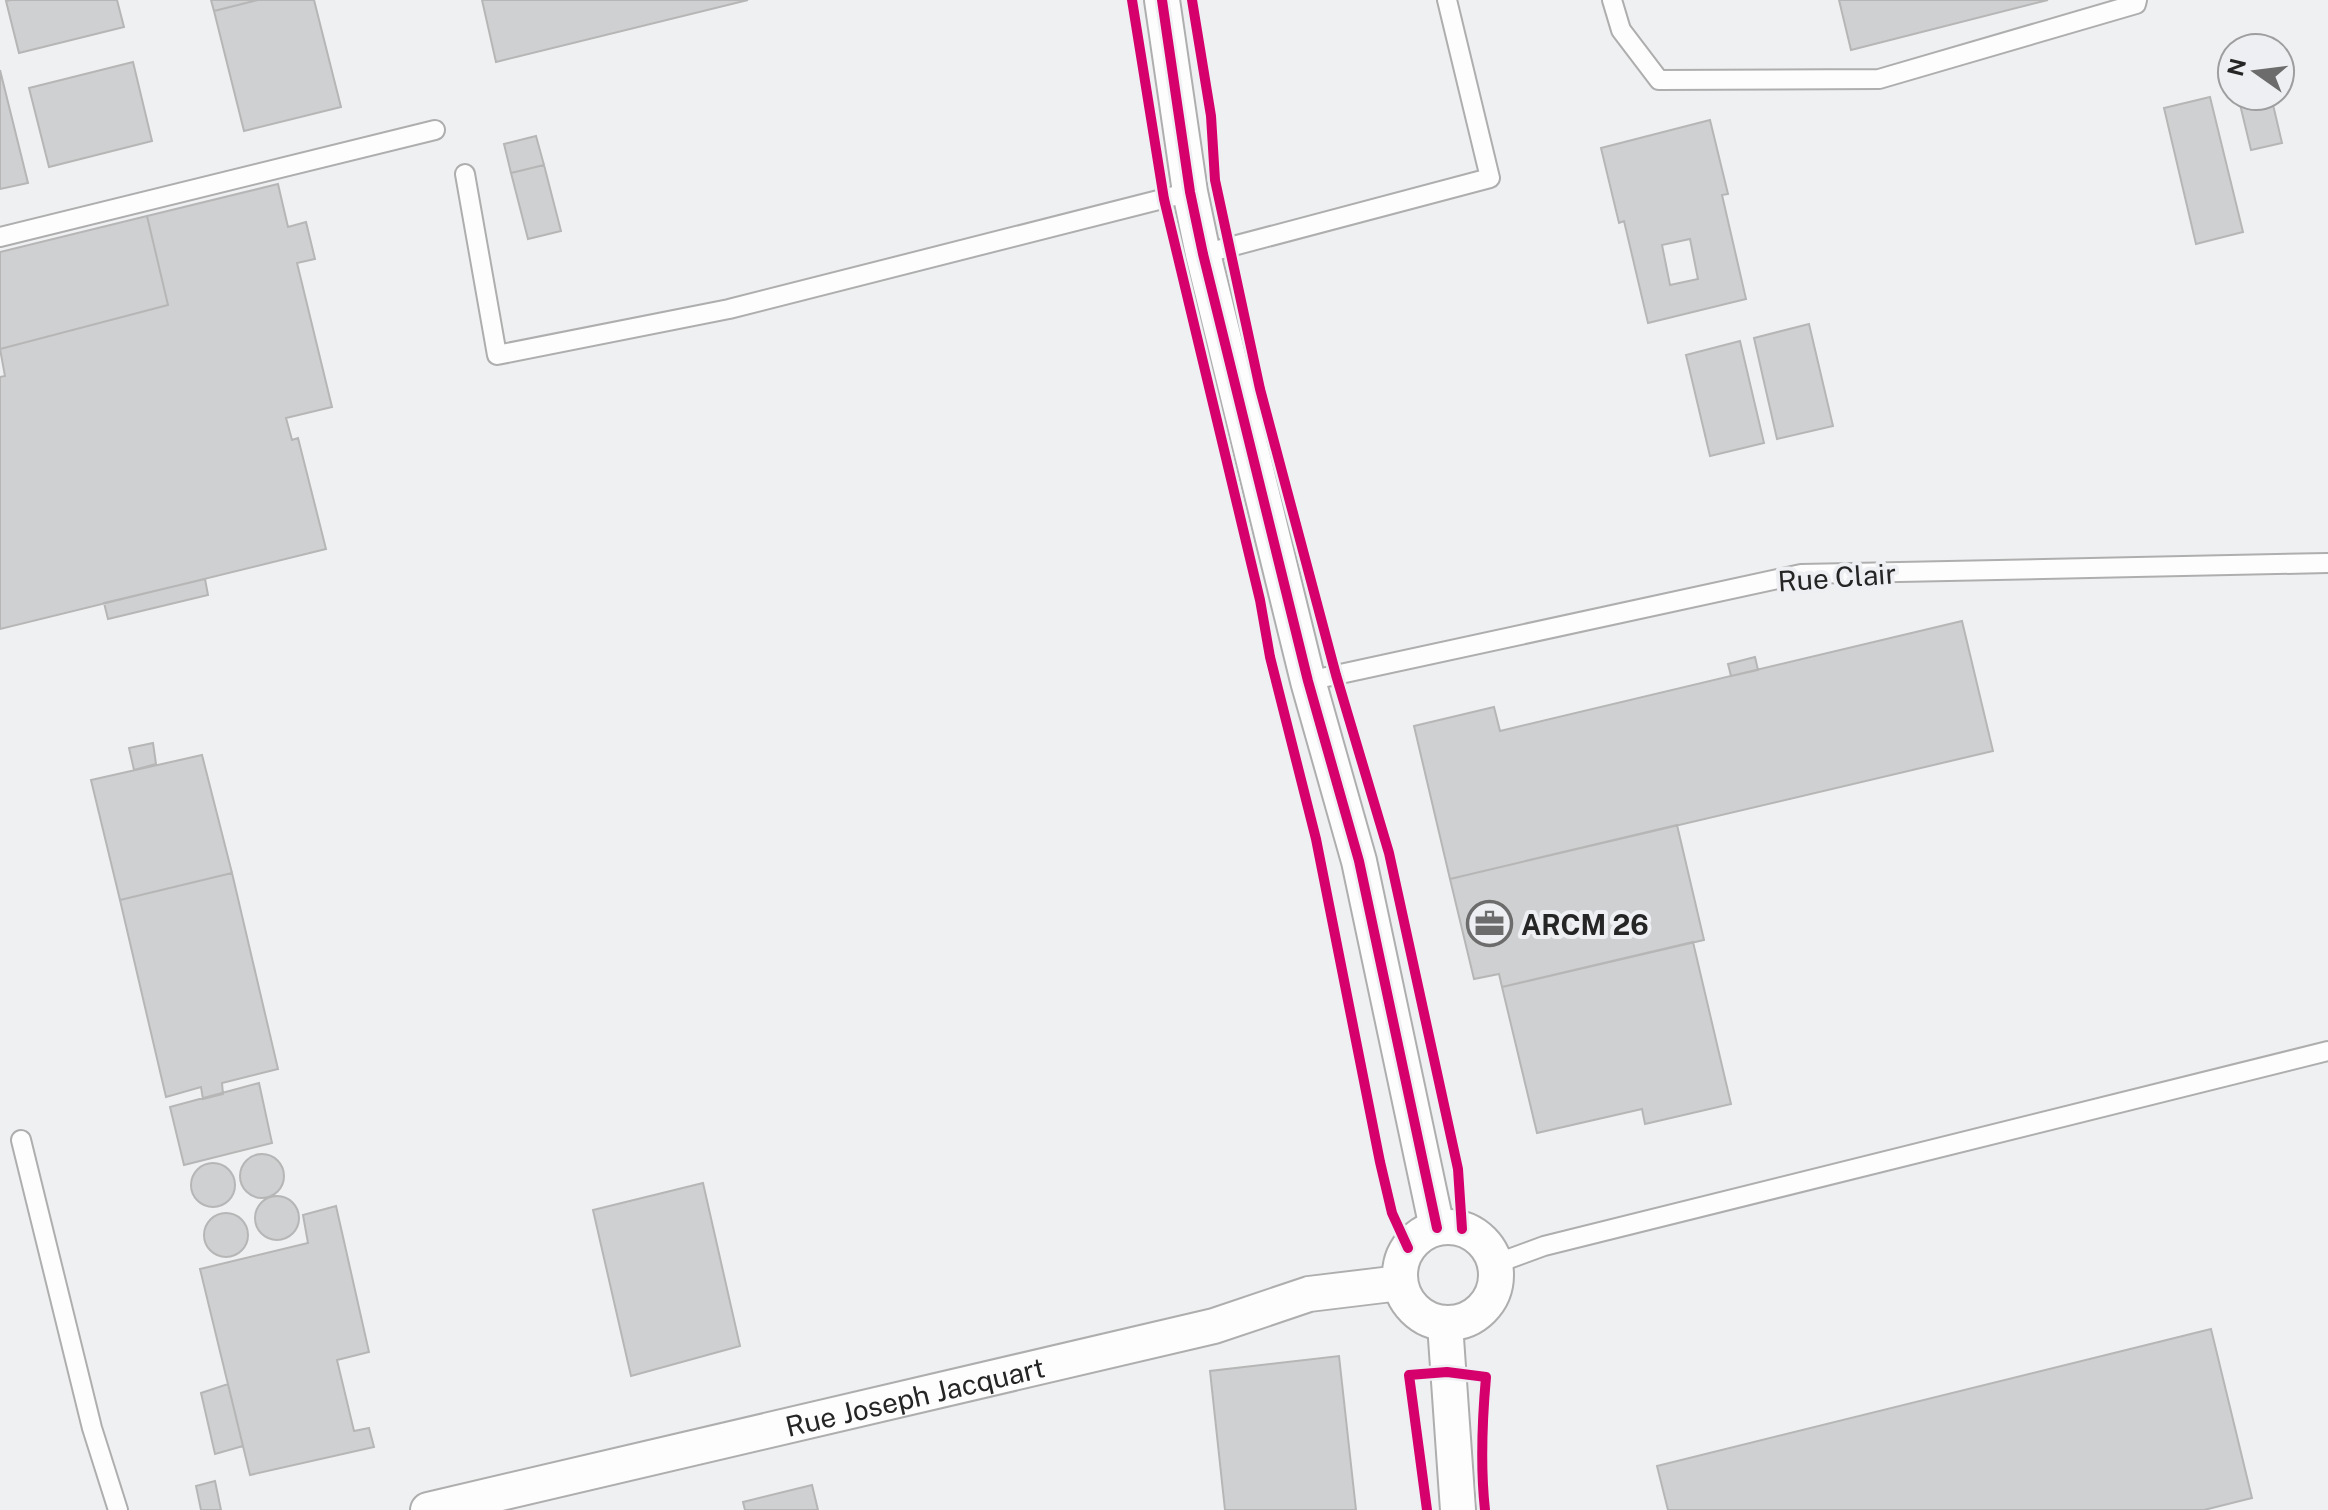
<svg xmlns="http://www.w3.org/2000/svg" width="2328" height="1510" viewBox="0 0 2328 1510" font-family="'Public Sans',sans-serif">
<rect width="100%" height="100%" fill="#eff0f1"/>
<path fill="#cfd0d1" stroke="#b6b6b7" stroke-width="2" fill-rule="evenodd" d="M11,0H117L124,27L19,53L6,1Z
M211,0H258L214,11Z
M258,0H314L341,107L244,131L214,11Z
M482,0H748L496,62Z
M1839,0H2048L1851,50Z
M133,62L152,141L49,167L29,88Z
M0,70L28,183L0,189Z
M2238,96H2271L2282,143L2251,150Z
M2210,97L2243,232L2196,244L2164,108Z
M1710,120L1728,194L1722,195L1746,299L1648,323L1624,221L1619,223L1601,148ZM1690,239L1698,279L1670,285L1662,245Z
M536,136L544,165L511,173L504,144Z
M544,165L561,231L528,239L511,173Z
M278,184L288,227L306,222L315,259L297,263L332,407L286,418L292,440L298,438L326,549L0,629V377L5,376L0,349L168,305L147,216Z
M147,216L168,305L0,349V252Z
M1809,324L1833,426L1777,439L1754,338Z
M1740,341L1764,443L1710,456L1686,355Z
M205,579L208,595L108,619L104,603Z
M1962,621L1993,751L1450,879L1414,726L1494,707L1500,731Z
M1755,657L1758,670L1731,676L1728,664Z
M153,743L156,764L134,770L129,748Z
M202,755L232,873L120,900L91,780Z
M1677,825L1704,940L1502,987L1499,974L1474,979L1450,879Z
M232,873L278,1069L222,1083L223,1094L203,1099L201,1087L166,1097L120,900Z
M1693,942L1731,1104L1645,1124L1642,1109L1537,1133L1502,987Z
M259,1083L272,1143L184,1165L170,1107Z
M240 1176a22 22 0 1 1 44 0a22 22 0 1 1-44 0Z
M191 1185a22 22 0 1 1 44 0a22 22 0 1 1-44 0Z
M703,1183L740,1346L631,1376L593,1210Z
M255 1218a22 22 0 1 1 44 0a22 22 0 1 1-44 0Z
M336,1206L369,1352L337,1360L354,1431L369,1428L374,1447L250,1475L200,1269L308,1243L303,1215Z
M204 1235a22 22 0 1 1 44 0a22 22 0 1 1-44 0Z
M2211,1329L2252,1498L2204,1510H1668L1657,1466Z
M1339,1356L1356,1510H1225L1210,1371Z
M228,1384L243,1446L215,1454L201,1393Z
M215,1481L221,1510H201L196,1486Z
M812,1485L818,1510H745L743,1502Z"/>
<g fill="none" stroke-linecap="round" stroke-linejoin="round">
<defs>
<path id="service" d="M1612,0L1621,30L1659,80L1879,79L2136,4L2137,0
M465,174L497,355L729,309L1190,192
M0,237L435,130
M1203,254L1490,178L1447,0
M1308,681L1801,574L2328,563
M21,1140L92,1428L118,1510
M1495,1264L1544,1246L2328,1051"/>
<g id="minor">
<path d="M1162,0L1190,192L1203,254L1308,681L1359,861L1437,1228"/>
<circle cx="1448" cy="1275" r="48"/>
<path d="M1445,1324L1458,1510"/>
<path id="s1" d="M428,1510L1214,1326L1309,1294L1400,1283"/>
</g>
</defs>
<use href="#service" stroke="#aeaeaf" stroke-width="22"/>
<use href="#minor" stroke="#aeaeaf" stroke-width="38"/>
<use href="#service" stroke="#fdfdfd" stroke-width="18"/>
<use href="#minor" stroke="#fdfdfd" stroke-width="34"/>
<defs>
<path id="cycleway" d="M1132,0L1164,199L1260,600L1270,657L1316,839L1380,1162L1392,1213L1408,1248
M1162,0L1190,192L1203,254L1308,681L1359,861L1437,1228
M1192,0L1211,116L1215,180L1260,389L1336,675L1389,853L1458,1169L1462,1229
M1427,1510L1409,1375L1447,1372L1486,1377C1482,1422 1480,1465 1485,1510"/>
</defs>
<use href="#cycleway" stroke="#eeeff2" stroke-width="15"/>
<use href="#cycleway" stroke="#d6006c" stroke-width="10"/>
</g>
<defs>
<symbol id="office-ring" viewBox="-11 -11 22 22"><circle r="9.5" fill="#eeeff2" stroke="#6c6c6d" stroke-width="1.5"/><path d="M-6-3h4V-5.5h4V-3h4V5H-6ZM-1-4.5V-3h2v-1.5ZM-6 0V1H6V0Z" fill="#6c6c6d"/></symbol>
</defs>
<g fill-rule="evenodd">
<use href="#office-ring" x="1464" y="898" width="51" height="51"/>
</g>
<g text-anchor="middle" dominant-baseline="central" stroke-width="8" stroke-linejoin="round" paint-order="stroke">
<g font-size="28" fill="#252526" stroke="#eeeff2">
<text transform="translate(1837 577) rotate(-4)">Rue Clair</text>
<text stroke="none"><textPath href="#s1" startOffset="500">Rue Joseph Jacquart</textPath></text>
</g>
<g font-size="28" font-weight="bold" fill="#252526" stroke="#eeeff2" text-anchor="start">
<text x="1521" y="924">ARCM 26</text>
</g>
</g>
<g transform="translate(2256 72) rotate(284)"><circle r="38" fill="#eeeff2" stroke="#9e9ea0" stroke-width="2"/>
<path d="M0-6L14 30L0 20L-14 30Z" fill="#6c6c6d"/>
<text y="-12" font-size="22" font-weight="bold" text-anchor="middle" fill="#252526">N</text>
</g>
</svg>
